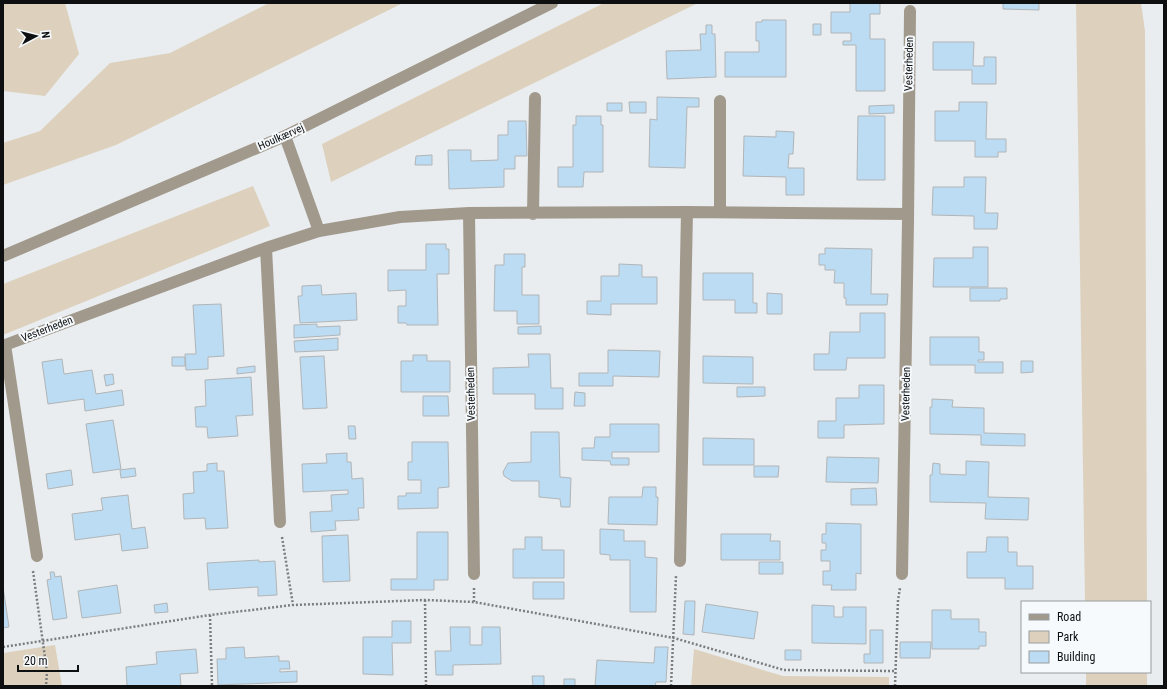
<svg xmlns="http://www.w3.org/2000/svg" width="1167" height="689" viewBox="0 0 1167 689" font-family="'Roboto Condensed',sans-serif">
<rect width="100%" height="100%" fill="#e9edef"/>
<path fill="#ddd1be" d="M3,3H65L79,54L45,96L3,91Z
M269,3H403L116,145L3,185V143L40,131L110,63L170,53Z
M604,3H698L331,182L322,144Z
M1076,3H1141L1145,31L1147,602H1085Z
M253,186L270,226L3,335V284Z
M55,645L62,686H3V653Z
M694,649L783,676L889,677V686H691Z
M1086,672H1147V686H1086Z"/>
<path fill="#bbdcf2" stroke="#b1b5b7" d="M850,3H880V14H870V39H885V91H856V45H843V41H851V33H831V12H850Z
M1003,3H1039V10L1003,9Z
M762,20H786V77H725V52H759V41H756V22H762Z
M813,24H821V35H813Z
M706,25H712V34H715L716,77L667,79L666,51L701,50L700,34H706Z
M933,42H974L973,66H984V57H996V84H972V70H933Z
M657,97L699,98V107H687L685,168L649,167L650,119L657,120Z
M629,102H646V113H630Z
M959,102H987L986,139H1006V152H998V157H975V141H935V111H959Z
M607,103H622V111H607Z
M894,105V113L869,114V106Z
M576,116H601V125H603V172H584L583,187H558V167H573V125H576Z
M858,116H885V180H857Z
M508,121H526L527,156H515V169H504V187L449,189L448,150H471V161L498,160V135H508Z
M776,131L794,132L793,154H789L788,168H804V195H786V177L743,176L744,136L776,137Z
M432,155V165H415L416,156Z
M964,177H986L985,213H998L997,229H974V216L932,215L933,187H964Z
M426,244H446V249H449V274H437L438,325H407L406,323H398V306H406V290L388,291V270H426Z
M973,247H988V287H933L934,258H973Z
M825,248L872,249L871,294H888L887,305H846V298H844V283H834L835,270H825V265H819V254H825Z
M504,254H525V267H522V295H539V324H517V311H494L495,265H504Z
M619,264L642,265V277H657V304H611V315L587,314V301H601V276H619Z
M703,273H753V303H757V313H735V300H703Z
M321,285L322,295L356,293L357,320L300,323L298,296H302V286Z
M970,288H1007V299H1000V301H970Z
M767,293L782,294V314H767Z
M221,304L224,356L208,357V369L186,370L185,354H196L193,305Z
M860,313H885V358H847L846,370H814V354H829L830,332H860Z
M317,324V327L340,326V335L294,338V325Z
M541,326V334H518V327Z
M930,337H979V352H984V360H978V362H1003V373H975V365H930Z
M338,338V350L295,352L294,341Z
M608,350L660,351L659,377L613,376V386H579V373H608Z
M528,354H550L551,388H563V409H535V394H493V368L529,367Z
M413,355H427V361H450V392H401V361H413Z
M324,356L327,408L303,409L300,357Z
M703,356L753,357V384L703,383Z
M172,357H185V366H172Z
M62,359L64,374L92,370L96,394L122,390L124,405L85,411L84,399L48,404L42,362Z
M1021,361H1033V372L1021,373Z
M255,366V372L237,374V368Z
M113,374L114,384L106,386L104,375Z
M251,377L253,415L236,416L238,436L208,438L207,427H196L195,407L206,406L205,380Z
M859,385H884V424L844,425V438H818V421H836V398H859Z
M737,387H765V396L737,397Z
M575,392L585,393V406H574Z
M423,396H448L449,416H423Z
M932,399L953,400L952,407L984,408V433L1025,434V446L981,445V435L930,434V407H932Z
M113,420L121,469L93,473L86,424Z
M610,424H659V452H612V458H629V465H611L610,461L582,460V448H594L595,437H610Z
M348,426H355L356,439H349Z
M531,432H559L560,477L571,478L570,507H561L560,499L539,497V481H512L504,476L503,472L508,463L531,462Z
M703,438L754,439V465H703Z
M412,442H448L449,487L438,488V508L398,509V496H406V493H421V480H408V462H412Z
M347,453V462H351L352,479L363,478L364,508H358L359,520L335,521L336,530L311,532L310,512L332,511L331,495L348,494V490L303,492L302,464L327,463L326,454Z
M827,457L879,458L878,483L826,482Z
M966,461L989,462L988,497L1029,498L1028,520L985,519L986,503L930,502V475H932L933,463L940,464V474L966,475Z
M217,463V471H224L228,528L206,529L205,518L184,519L183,494L194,493L193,472L207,471V464Z
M754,466H779L778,477H754Z
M135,468L136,476L121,478L120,470Z
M71,470L73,485L48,489L46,474Z
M643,487H656V497H658L657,525L608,524L609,497H642Z
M876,488L877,505H851V489Z
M128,495L132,529L145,527L148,548L122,551L120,534L75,540L72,514L103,510L101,498Z
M826,523L861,524V574L856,573V590H831L832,585H823V571H830V561H821V550H826V543H822V534H826Z
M600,529L624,530V541H645V557L657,558L656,612H630V560H610V555L600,554Z
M417,532H448V580H434V590H391V579H417Z
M721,534H771L770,541H780V560H721Z
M348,535L350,581L323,582L322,536Z
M525,537H542V550H564V578H513V549H525Z
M987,537H1008V552H1017V566H1033V589H1005V578H967V552H986Z
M259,560V562L275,561L277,595L258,596V587L209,590L207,563Z
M759,562H783V574H759Z
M50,572H54L55,577L61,576L67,618L53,620L47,580L51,579Z
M533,582H564V599H533Z
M117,585L121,613L82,618L78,591Z
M3,587L9,627L3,628Z
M685,601H695L694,635L683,634Z
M167,603L168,612L155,613L154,605Z
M706,604L758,612L754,639L702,632Z
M812,605L834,606V617H843V607H866V644L812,643Z
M932,610H951V619H979V632H986V646H979V649H932Z
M392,621H411V643H392L393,675L363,674V637H392Z
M450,627H470V645H482V627H500L501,664L453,665V675H436L435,651H451Z
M870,630H883V663H864V654H870Z
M900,642H931L930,658H900Z
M244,647L245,658L279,656V661H289L290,669H280V672L297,671V682L218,685L217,659H226V648Z
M655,647H668L666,682H656L655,686H595L597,660L654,663Z
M196,649L198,673L180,674L181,686H127L126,667L157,664L156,652Z
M785,650H801V660H785Z
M532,676H544V686H533Z
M564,679H575V686H564Z"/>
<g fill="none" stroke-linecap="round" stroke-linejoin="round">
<path stroke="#7b7d7f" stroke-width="2.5" stroke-dasharray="2 2" stroke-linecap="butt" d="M282,537L293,605
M33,571L47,672L46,686
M474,588V602
M425,600L426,686
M210,615L212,686
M3,647L210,615L293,605L425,600L474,602L674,638L784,670L895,671
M671,686L676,576
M895,686L898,600L900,588"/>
<path stroke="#a2998d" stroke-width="12" d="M285,136L319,231
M720,212V101
M469,213L474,574
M533,214L535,98
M266,248L280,522
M3,256L285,136L552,3
M37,556L5,345L266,248L319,231L400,217L469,213L687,212L908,214
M680,561L687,212
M902,574L908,222L910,11"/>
</g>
<g text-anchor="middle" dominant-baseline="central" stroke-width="4" stroke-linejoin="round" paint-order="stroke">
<g font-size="11" fill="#0e0f10" stroke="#f6fafd">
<text transform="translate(909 64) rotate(-89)">Vesterheden</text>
<text transform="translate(281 137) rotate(-24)">Houlkærvej</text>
<text transform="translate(47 329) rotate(-21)">Vesterheden</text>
<text transform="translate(471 394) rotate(-91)">Vesterheden</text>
<text transform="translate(906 394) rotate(-89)">Vesterheden</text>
</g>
</g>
<rect width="1167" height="689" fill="none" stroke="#0e0f10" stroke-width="8"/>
<rect x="1021" y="601" width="130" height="72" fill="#f6fafd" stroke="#999c9e"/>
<rect x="1029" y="614" width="20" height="6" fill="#a2998d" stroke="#999c9e"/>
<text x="1057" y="621" font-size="12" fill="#0e0f10">Road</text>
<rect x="1029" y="631" width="20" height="12" fill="#ddd1be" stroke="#999c9e"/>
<text x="1057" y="641" font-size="12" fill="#0e0f10">Park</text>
<rect x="1029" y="651" width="20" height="12" fill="#bbdcf2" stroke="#999c9e"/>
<text x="1057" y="661" font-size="12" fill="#0e0f10">Building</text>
<g transform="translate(36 36) rotate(83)" stroke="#f6fafd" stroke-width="3" paint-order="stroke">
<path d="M0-3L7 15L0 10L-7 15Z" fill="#0e0f10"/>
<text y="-6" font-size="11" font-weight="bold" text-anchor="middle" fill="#0e0f10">N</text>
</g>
<path d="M18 665v6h60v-6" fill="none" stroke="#0e0f10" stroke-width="2"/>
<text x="24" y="665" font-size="12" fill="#0e0f10" stroke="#f6fafd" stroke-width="3" paint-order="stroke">20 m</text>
</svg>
